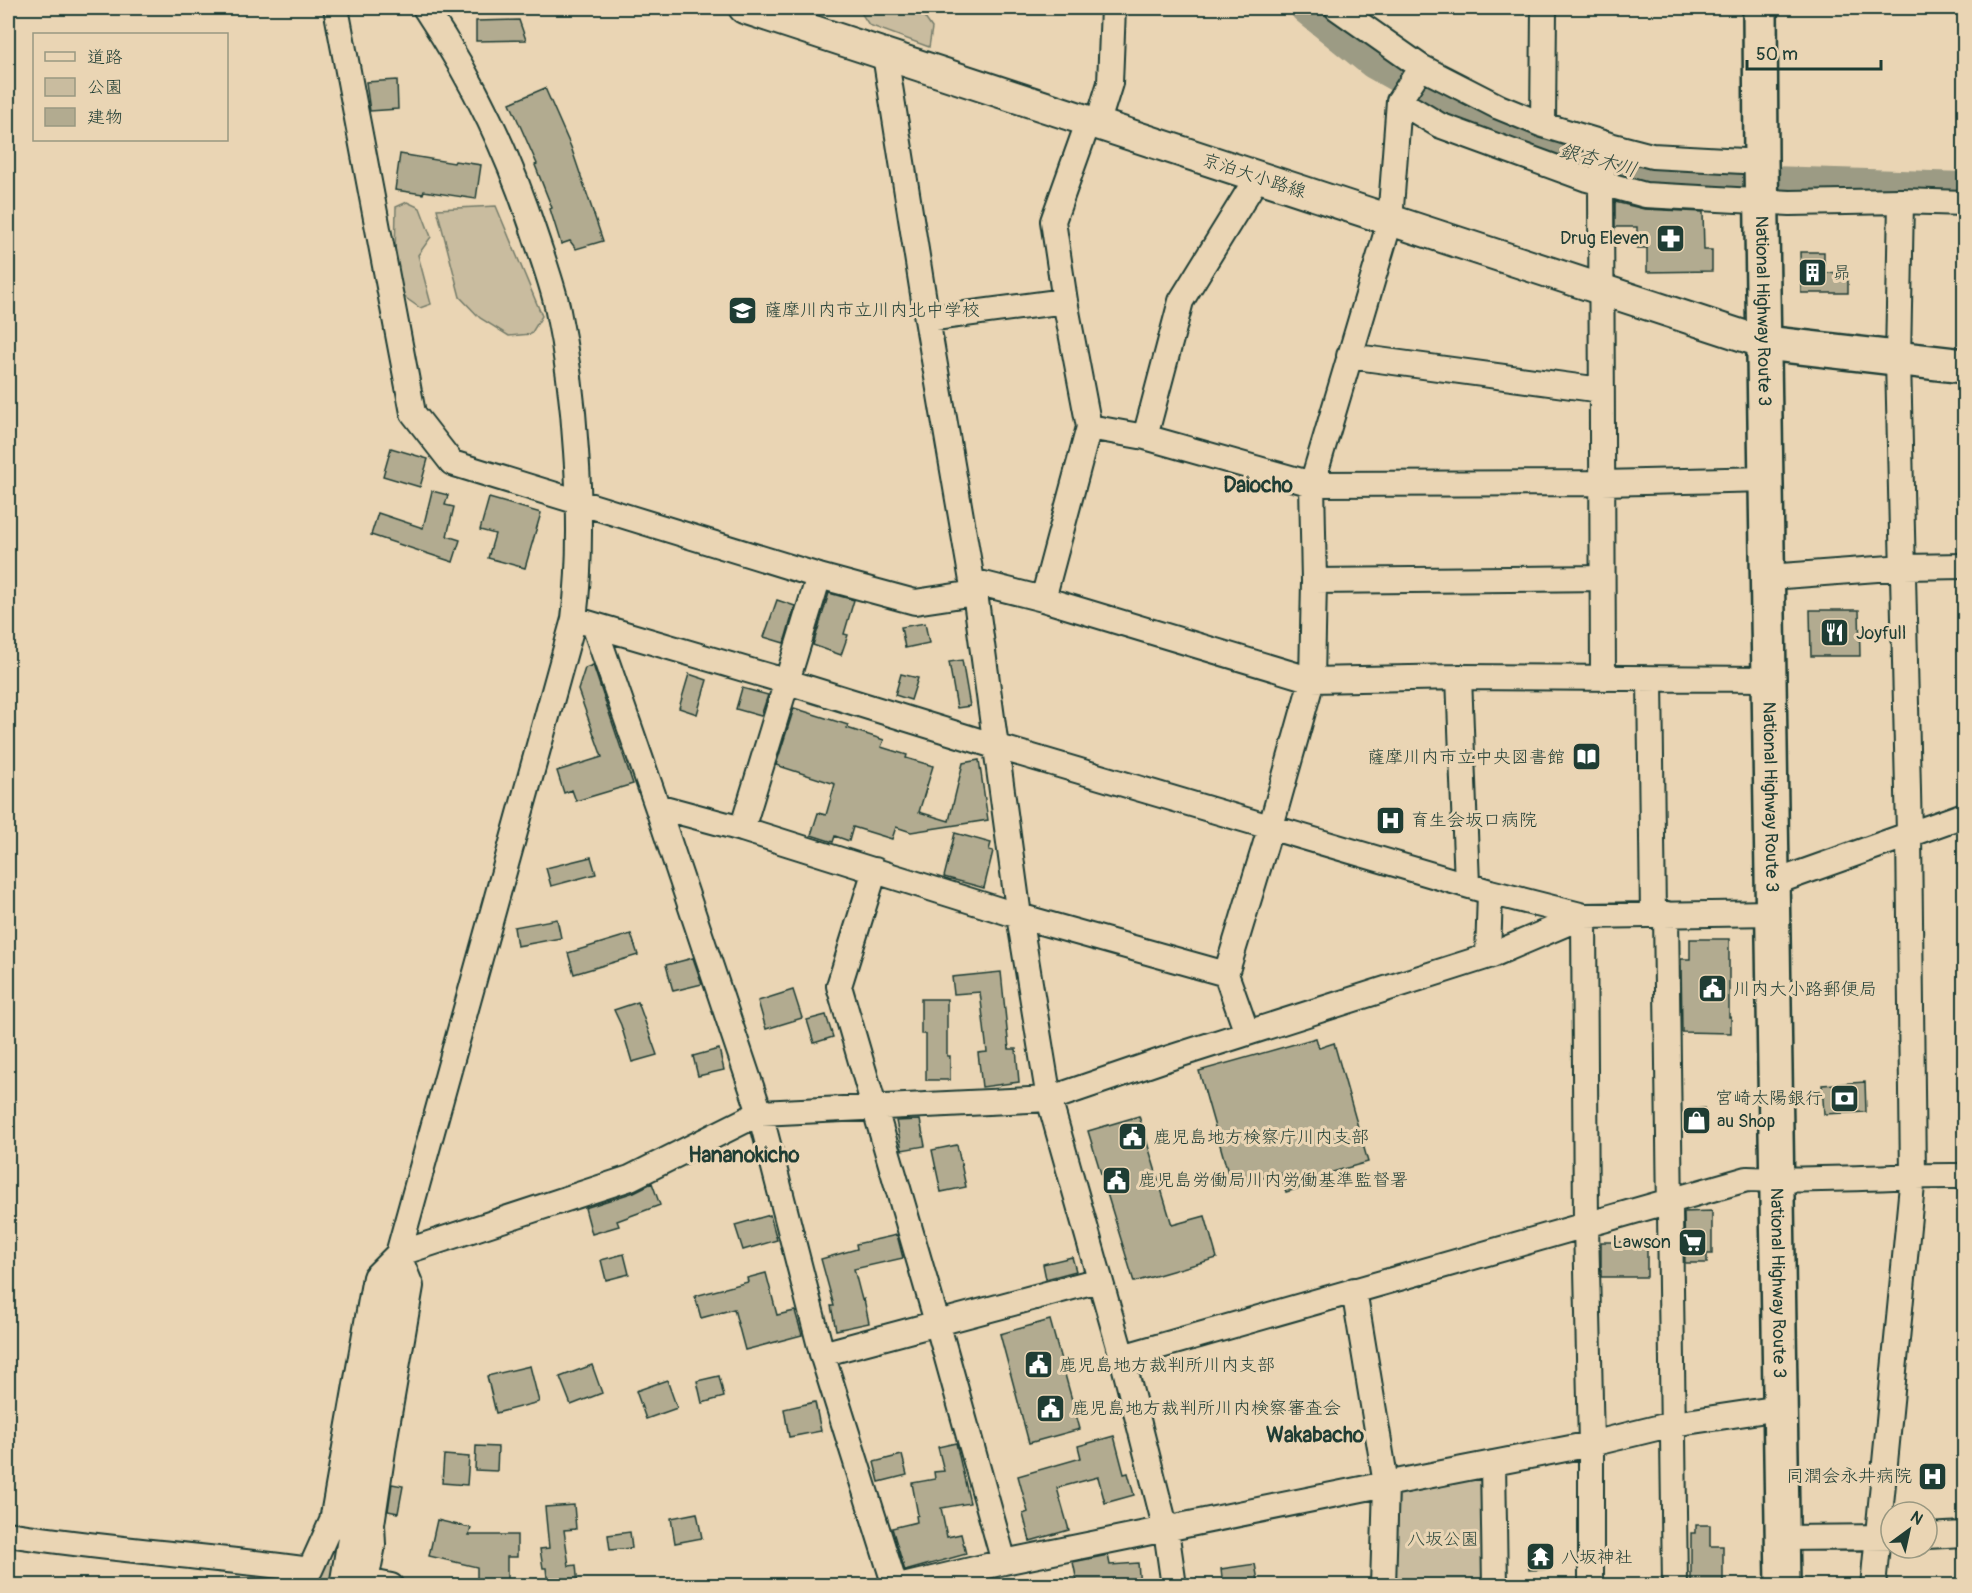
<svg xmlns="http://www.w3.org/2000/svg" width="1972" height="1593" viewBox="0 0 1972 1593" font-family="Pangolin,'Klee One',sans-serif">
<rect width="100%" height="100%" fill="#ead5b4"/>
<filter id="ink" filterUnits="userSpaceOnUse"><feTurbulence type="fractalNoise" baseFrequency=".0167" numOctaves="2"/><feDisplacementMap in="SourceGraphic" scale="12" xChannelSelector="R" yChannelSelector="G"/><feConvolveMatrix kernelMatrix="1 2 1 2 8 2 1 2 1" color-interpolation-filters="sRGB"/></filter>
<g filter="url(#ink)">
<path fill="#c9bc9f" stroke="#747c6a" stroke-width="1.5" d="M858,8H918L932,28L929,47L869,25Z
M407,202L420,208L431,237L418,255L431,304L420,308L403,296L395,259L396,207Z
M496,206L542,316L531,334L509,336L480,318L460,297L437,209Z
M1488,1473L1491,1585L1395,1586L1399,1493Z"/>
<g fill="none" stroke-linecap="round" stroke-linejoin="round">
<path stroke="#9c9b84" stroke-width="32" d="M1306,8L1374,63L1476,120L1518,137L1632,172L1741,181L1964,188"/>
</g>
<path fill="#b2ab90" stroke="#1f3d34" stroke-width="1.5" d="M519,20L526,40L476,41V21Z
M397,80L398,109L370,111L366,82Z
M545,88L571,147L603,241L576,249L570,241L561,244L550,209L552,208L535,165L537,164L510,103Z
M400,154L454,163L455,161L481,165L476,199L424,191L423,194L395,190Z
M1615,202L1644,209L1703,212L1704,250H1712V271L1647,272V248H1637V227H1615Z
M1800,252H1824V273L1848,272V293H1801Z
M391,448L428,459L420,487L383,476Z
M432,491L448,495L445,505L454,507L447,536L460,540L453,562L371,535L378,513L423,528Z
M489,498L541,513L525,568L488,558L495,534L480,530Z
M829,593L854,600L844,634L848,635L841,655L813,645Z
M777,600L795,606L784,643L764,637Z
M1810,610H1859L1860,656H1811Z
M925,623L929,643L905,648L901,627Z
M962,660L970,706L957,708L949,662Z
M593,665L633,784L576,801L572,790L564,793L557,771L602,757L578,690L585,668Z
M689,674L707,680L697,714L679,708Z
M901,674L918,678L911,700L895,695Z
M742,688L768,695L761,716L736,709Z
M794,708L848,725L847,728L884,740L881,747L907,755L906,758L933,766L919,812L949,821L963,763L979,760L988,820L911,832L896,827L892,839L853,827L849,841L835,836L833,842L811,835L818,813L826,815L835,784L776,765Z
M955,833L991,843L989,850L993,851L984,888L944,877Z
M591,857L596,874L551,886L546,868Z
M557,919L561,938L517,946L514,927Z
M631,934L638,955L574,974L568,953Z
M1690,939H1729V1017H1731V1033L1682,1032L1681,959H1690Z
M693,958L702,984L673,991L666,965Z
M1001,972L1009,1049H1016L1019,1082L982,1087L978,1053L987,1052L980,992L954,994L952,977Z
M793,990L802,1018L766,1029L758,1001Z
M921,999H947V1056H950V1080H926V1034H921Z
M638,1002L657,1055L632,1062L621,1025L614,1010Z
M826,1015L833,1037L814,1043L807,1020Z
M1316,1038L1319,1048L1334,1043L1368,1162L1322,1175L1324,1181L1286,1192L1280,1173L1232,1187L1199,1071Z
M719,1049L724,1070L698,1076L693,1056Z
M1865,1082L1866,1112L1824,1114L1822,1085Z
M1704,1108L1706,1132L1688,1133L1687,1110Z
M1139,1116L1172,1225L1205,1216L1217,1258L1134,1282L1088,1131Z
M920,1120L925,1146L902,1150L896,1121Z
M957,1145L966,1187L941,1192L932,1150Z
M652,1183L660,1205L617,1221L619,1226L592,1234L585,1208L634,1192Z
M1712,1211V1254H1707V1263H1685L1684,1212Z
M770,1215L777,1240L743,1250L735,1225Z
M897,1235L903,1258L854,1269L862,1300L864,1299L869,1323L836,1330L831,1306H834L821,1259L857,1249L856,1244Z
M1601,1242H1647V1277H1601Z
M624,1254L629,1274L606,1280L601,1260Z
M1072,1257L1076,1271L1046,1279L1043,1264Z
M766,1273L777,1315L795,1311L802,1335L745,1350L734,1309L701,1318L695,1296L748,1282L747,1278Z
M1050,1320L1080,1429L1029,1443L1000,1334Z
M592,1365L602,1393L571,1405L560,1377Z
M530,1366L539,1402L496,1413L487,1376Z
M719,1376L724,1397L702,1403L697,1381Z
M667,1380L677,1408L646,1419L636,1391Z
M815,1402L821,1431L789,1437L784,1409Z
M1114,1436L1124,1474L1128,1473L1134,1495L1105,1503L1098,1477L1057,1488L1069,1530L1030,1541L1023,1514L1028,1512L1018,1476L1081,1458L1078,1446Z
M956,1443L970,1503L941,1508L947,1537L961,1534L966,1554L905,1571L892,1528L917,1522L916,1516L918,1515L912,1483L935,1479L934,1472L944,1471L938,1447Z
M476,1446L498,1447L497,1471L475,1470Z
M444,1455L469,1457L467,1485L442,1483Z
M902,1455L907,1475L879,1482L874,1462Z
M392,1484L403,1486L398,1513L388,1511Z
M574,1505L576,1529L564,1530L569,1566L576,1565L578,1586H548L546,1568H543L540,1549L549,1548L545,1507Z
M697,1513L702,1538L675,1543L671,1518Z
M437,1520L471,1528L469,1535H517V1557H507V1586H477V1567L429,1556Z
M1696,1525H1710V1546H1723V1586H1691V1533H1696Z
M630,1532L632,1548L610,1550L608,1535Z
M1550,1544L1551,1569L1529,1570L1528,1545Z
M1108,1555L1110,1565L1138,1563L1140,1586H1078L1073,1562Z
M1255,1564L1259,1586H1223L1221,1569Z"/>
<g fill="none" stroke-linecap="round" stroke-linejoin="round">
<path stroke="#c1b79a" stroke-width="24" stroke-dasharray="24 12" stroke-linecap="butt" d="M310,1570L364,1581"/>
<defs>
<path id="minor" d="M336,8L413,413L452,463L819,576L915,602L975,593
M1337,8L1421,67L1499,107L1543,125L1606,144L1652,156L1761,162
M885,55L927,319L972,581L975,593L1019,916L1049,1099L1122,1357L1166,1530L1174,1586
M1399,101L1439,125L1587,179L1645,195L1790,203L1901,201L1964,203
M1097,125L1110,83L1113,8
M1543,125L1544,8
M927,319L1065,301
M1349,356L1601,390
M1089,427L1145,437L1312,484L1603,483L1767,479
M1145,437L1181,301L1258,176
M1769,577L1904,567L1964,566
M972,581L1043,599L1312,680L1459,677L1770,679
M1314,581L1602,578
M1043,599L1089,427L1065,301L1053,221L1088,123
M574,619L788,682L995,746L1490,892L1584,916L1774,913
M594,625L657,806L760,1113L822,1354L895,1586
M1459,677L1467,884
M1603,678L1601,183L1606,144
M1650,679L1653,915
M657,806L742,829L1019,916L1226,974
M742,829L819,576
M875,870L839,986L937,1322L1004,1562
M1773,883L1964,815
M1666,914L1675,1586
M1584,916L1586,1225L1591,1444V1586
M1488,956L1490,892
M1247,1033L1226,974L1271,826L1312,680L1314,581L1312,484L1390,221L1399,101L1421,67
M1354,1290L1386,1484L1383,1586
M822,1354L1099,1280
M1122,1357L1747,1179C1820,1182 1892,1175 1964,1176
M1493,1463L1495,1586
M8,1534C108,1550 210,1556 310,1570L332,1521L375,1277L398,1254L630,1178L760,1113L1049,1099L1166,1059L1492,955L1584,916
M1927,1536L1964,1534
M1782,1538L1891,1537
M342,1586L398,1254L574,619C581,563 580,507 576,451C573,402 567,354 557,306C552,284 544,262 537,241C509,154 475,83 425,8
M391,1586L366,1581L373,1545L372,1524L385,1437L411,1286L398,1254
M903,1586L1004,1562L1386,1484L1591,1444L1673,1424L1780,1408
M1873,1586L1913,1175L1909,834L1898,359L1901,201"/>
<path id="major" d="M744,8C1084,121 1425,231 1765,343"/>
<g id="highway">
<path id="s1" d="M1760,8L1761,162L1783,1586"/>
<path d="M1765,343L1964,366"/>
</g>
</defs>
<use href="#minor" stroke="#1f3d34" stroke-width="28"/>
<use href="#major" stroke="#1f3d34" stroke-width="34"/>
<use href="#highway" stroke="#1f3d34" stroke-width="38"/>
<use href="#minor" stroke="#ead5b4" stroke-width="24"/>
<use href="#major" stroke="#ead5b4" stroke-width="30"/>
<use href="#highway" stroke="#ead5b4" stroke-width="33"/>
</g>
</g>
<defs>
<symbol id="pharmacy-square" viewBox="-11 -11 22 22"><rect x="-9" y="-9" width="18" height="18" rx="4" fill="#1f3d34" stroke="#ead5b4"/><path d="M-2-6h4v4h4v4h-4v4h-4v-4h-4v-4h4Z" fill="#fff"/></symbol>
<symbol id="building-square" viewBox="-11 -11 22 22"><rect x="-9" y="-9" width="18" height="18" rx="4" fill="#1f3d34" stroke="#ead5b4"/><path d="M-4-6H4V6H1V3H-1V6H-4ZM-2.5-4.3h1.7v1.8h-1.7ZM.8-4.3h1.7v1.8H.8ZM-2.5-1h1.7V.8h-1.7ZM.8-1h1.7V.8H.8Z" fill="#fff"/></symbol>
<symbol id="school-square" viewBox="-11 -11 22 22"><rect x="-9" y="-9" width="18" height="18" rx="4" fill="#1f3d34" stroke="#ead5b4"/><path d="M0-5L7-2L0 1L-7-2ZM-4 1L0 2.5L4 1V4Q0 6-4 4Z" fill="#fff"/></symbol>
<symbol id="restaurant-square" viewBox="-11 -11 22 22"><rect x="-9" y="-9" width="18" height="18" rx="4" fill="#1f3d34" stroke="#ead5b4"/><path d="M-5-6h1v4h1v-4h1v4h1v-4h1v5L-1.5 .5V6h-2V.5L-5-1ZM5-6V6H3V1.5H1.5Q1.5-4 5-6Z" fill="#fff"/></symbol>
<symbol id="library-square" viewBox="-11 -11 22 22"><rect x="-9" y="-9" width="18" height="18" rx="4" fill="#1f3d34" stroke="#ead5b4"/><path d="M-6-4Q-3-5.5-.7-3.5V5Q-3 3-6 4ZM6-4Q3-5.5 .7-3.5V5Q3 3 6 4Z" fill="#fff"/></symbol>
<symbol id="hospital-square" viewBox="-11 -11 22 22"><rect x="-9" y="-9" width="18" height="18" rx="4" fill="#1f3d34" stroke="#ead5b4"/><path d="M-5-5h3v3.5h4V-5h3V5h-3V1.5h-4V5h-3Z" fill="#fff"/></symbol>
<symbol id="civic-square" viewBox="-11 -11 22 22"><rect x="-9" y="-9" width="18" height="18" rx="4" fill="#1f3d34" stroke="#ead5b4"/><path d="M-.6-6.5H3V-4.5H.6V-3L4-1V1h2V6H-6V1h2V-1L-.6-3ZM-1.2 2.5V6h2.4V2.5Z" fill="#fff"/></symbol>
<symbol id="bank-square" viewBox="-11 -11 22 22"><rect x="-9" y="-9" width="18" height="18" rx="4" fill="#1f3d34" stroke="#ead5b4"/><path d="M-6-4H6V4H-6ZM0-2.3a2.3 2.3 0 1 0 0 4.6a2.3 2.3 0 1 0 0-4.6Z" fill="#fff"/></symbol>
<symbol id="shop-square" viewBox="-11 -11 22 22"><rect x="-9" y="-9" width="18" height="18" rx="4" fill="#1f3d34" stroke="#ead5b4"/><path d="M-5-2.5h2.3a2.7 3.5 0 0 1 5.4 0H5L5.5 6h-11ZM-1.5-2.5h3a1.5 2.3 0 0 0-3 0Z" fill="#fff"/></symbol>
<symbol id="supermarket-square" viewBox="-11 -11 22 22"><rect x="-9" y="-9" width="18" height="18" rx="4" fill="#1f3d34" stroke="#ead5b4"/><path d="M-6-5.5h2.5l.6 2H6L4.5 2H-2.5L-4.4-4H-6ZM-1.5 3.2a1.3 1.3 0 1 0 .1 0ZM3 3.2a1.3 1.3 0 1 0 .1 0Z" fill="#fff"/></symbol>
<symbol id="temple-square" viewBox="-11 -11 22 22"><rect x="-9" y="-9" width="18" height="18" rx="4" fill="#1f3d34" stroke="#ead5b4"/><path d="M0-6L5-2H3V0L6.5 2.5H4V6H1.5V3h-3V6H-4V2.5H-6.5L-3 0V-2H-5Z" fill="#fff"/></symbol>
</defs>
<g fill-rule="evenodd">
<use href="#pharmacy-square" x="1654" y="222" width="33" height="33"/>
<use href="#building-square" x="1796" y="256" width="33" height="33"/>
<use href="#school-square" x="726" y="294" width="33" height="33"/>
<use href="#restaurant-square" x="1818" y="616" width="33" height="33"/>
<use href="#library-square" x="1570" y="740" width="33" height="33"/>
<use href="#hospital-square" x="1374" y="804" width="33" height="33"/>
<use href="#civic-square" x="1696" y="972" width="33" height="33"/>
<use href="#bank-square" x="1828" y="1082" width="33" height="33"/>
<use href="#shop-square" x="1680" y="1104" width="33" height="33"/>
<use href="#civic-square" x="1116" y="1120" width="33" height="33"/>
<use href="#civic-square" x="1100" y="1164" width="33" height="33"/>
<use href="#supermarket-square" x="1676" y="1226" width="33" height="33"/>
<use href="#civic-square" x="1022" y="1348" width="33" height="33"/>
<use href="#civic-square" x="1034" y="1392" width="33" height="33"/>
<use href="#hospital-square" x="1916" y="1460" width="33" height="33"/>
<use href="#temple-square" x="1524" y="1540" width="33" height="33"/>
</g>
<g text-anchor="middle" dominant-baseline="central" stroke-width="6" stroke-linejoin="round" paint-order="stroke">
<g font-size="18" fill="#1f3d34" stroke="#ead5b4">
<text transform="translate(1254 176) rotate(18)">京泊大小路線</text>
<text stroke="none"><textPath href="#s1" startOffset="303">National Highway Route 3</textPath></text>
<text stroke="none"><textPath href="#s1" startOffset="789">National Highway Route 3</textPath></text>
<text stroke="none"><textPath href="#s1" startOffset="1275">National Highway Route 3</textPath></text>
</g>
<g font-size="18" fill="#1f3d34" stroke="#ead5b4" text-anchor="start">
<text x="1649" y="238" text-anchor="end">Drug Eleven</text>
<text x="1833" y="273">昴</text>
<text x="764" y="310">薩摩川内市立川内北中学校</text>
<text x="1856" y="633">Joyfull</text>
<text x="1565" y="757" text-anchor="end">薩摩川内市立中央図書館</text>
<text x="1411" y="820">育生会坂口病院</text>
<text x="1733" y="989">川内大小路郵便局</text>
<text x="1823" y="1098" text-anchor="end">宮崎太陽銀行</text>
<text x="1717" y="1121">au Shop</text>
<text x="1153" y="1137">鹿児島地方検察庁川内支部</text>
<text x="1138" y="1180">鹿児島労働局川内労働基準監督署</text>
<text x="1671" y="1242" text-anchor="end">Lawson</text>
<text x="1059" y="1365">鹿児島地方裁判所川内支部</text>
<text x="1071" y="1408">鹿児島地方裁判所川内検察審査会</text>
<text x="1912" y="1476" text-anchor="end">同潤会永井病院</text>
<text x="1561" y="1557">八坂神社</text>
</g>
<g font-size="18" fill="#304a3f" stroke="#ead5b4">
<text x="1443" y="1539">八坂公園</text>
</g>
<g font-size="20" font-style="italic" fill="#324b40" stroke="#ead5b4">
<text transform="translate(1598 160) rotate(15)">銀杏木川</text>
</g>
<g font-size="21" font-weight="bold" fill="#1f3d34" stroke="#ead5b4">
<text x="1258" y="485">Daiocho</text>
<text x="744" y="1155">Hananokicho</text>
<text x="1315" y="1435">Wakabacho</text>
</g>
</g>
<rect width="1972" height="1593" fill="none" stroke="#ead5b4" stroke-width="30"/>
<rect x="15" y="15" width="1942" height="1563" fill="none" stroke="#1f3d34" stroke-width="2" filter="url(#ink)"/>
<rect x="33" y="33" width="195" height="108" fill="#ead5b4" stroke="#999881" stroke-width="1.5"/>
<rect x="45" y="52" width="30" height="9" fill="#ead5b4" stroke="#999881" stroke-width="1.5"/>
<text x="87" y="63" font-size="18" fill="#1f3d34">道路</text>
<rect x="45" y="78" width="30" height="18" fill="#c9bc9f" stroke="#999881" stroke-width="1.5"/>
<text x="87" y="93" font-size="18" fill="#1f3d34">公園</text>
<rect x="45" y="108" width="30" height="18" fill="#b2ab90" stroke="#999881" stroke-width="1.5"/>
<text x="87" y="123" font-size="18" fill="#1f3d34">建物</text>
<g transform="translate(1909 1530) rotate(33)"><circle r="28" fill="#ead5b4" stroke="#999881" stroke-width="1.5"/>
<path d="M0-4.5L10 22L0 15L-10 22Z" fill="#1f3d34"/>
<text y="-9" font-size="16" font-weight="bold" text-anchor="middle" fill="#1f3d34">N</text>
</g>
<path d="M1747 60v9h134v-9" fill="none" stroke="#1f3d34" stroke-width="3"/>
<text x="1756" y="60" font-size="18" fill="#1f3d34" stroke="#ead5b4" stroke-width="4.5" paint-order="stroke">50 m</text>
</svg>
